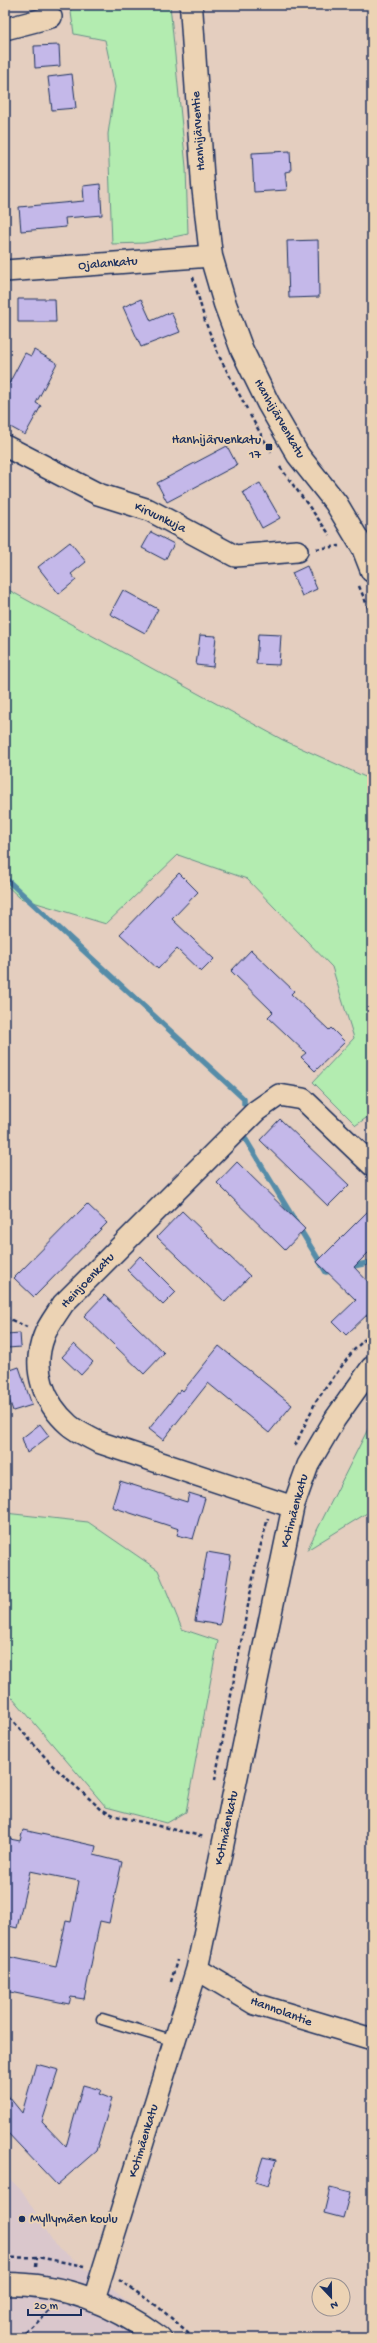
<svg xmlns="http://www.w3.org/2000/svg" width="377" height="2343" viewBox="0 0 377 2343" font-family="'Gochi Hand',sans-serif">
<rect width="100%" height="100%" fill="#e4cebf"/>
<filter id="ink" filterUnits="userSpaceOnUse"><feTurbulence type="fractalNoise" baseFrequency=".025" numOctaves="2"/><feDisplacementMap in="SourceGraphic" scale="8" xChannelSelector="R" yChannelSelector="G"/><feConvolveMatrix kernelMatrix="1 2 1 2 8 2 1 2 1" color-interpolation-filters="sRGB"/></filter>
<g filter="url(#ink)">
<path fill="#dac7cc" d="M5,2174L23,2192L55,2245L175,2338H5Z"/>
<path fill="#b3ecb0" stroke="#678e87" d="M70,5H170L186,167L188,234L144,243L112,244L108,134L115,87L105,40L74,34Z
M5,588L283,740L372,780V1114L356,1125L313,1082L354,1038L332,967L247,879L178,855L106,924L20,898L5,884Z
M372,1421V1510L307,1550Z
M5,1513L88,1522L158,1570L182,1629L218,1641L186,1812L167,1823L106,1807L13,1698L5,1701Z"/>
<g fill="none" stroke-linecap="round" stroke-linejoin="round">
<path stroke="#558ca8" stroke-width="5.5" d="M5,878L244,1099V1104
M246,1140L326,1272L335,1270
M349,1267L372,1262"/>
</g>
<path fill="#c4b8e9" stroke="#1b2f5e" d="M59,45L60,66L35,68L34,46Z
M72,74L76,108L52,110L48,77Z
M290,151L291,171L285,172L287,190L254,192L252,153Z
M100,184L102,215L65,218L66,227L21,231L19,207L84,201L83,186Z
M318,240L319,297L289,298L287,241Z
M18,299H55L56,322H18Z
M141,299L151,321L171,312L180,332L141,347L123,307Z
M34,350L57,363L36,403L41,406L25,435L5,424V391L25,353L31,356Z
M227,446L237,465L167,502L157,483Z
M260,483L280,518L262,528L243,492Z
M151,532L174,544L165,560L142,548Z
M70,542L86,562L71,574L76,580L59,594L38,567Z
M307,566L317,589L302,596L292,573Z
M123,590L158,609L145,633L110,614Z
M258,634L281,635L279,665L256,664Z
M200,635L216,636L213,667L196,665Z
M179,873L198,892L172,919L214,959L201,972L177,949L158,969L120,934Z
M251,950L294,991L291,994L329,1030L331,1028L345,1042L315,1071L301,1057L306,1053L268,1017L273,1012L231,971Z
M280,1119L349,1185L328,1206L260,1140Z
M237,1162L305,1229L285,1250L217,1183Z
M87,1204L107,1223L34,1297L14,1278Z
M372,1207V1249L354,1267L372,1286V1310L346,1335L333,1322L356,1300L317,1262Z
M182,1211L250,1276L225,1302L157,1237Z
M140,1256L176,1292L163,1305L127,1270Z
M104,1295L164,1353L144,1374L84,1316Z
M20,1333L21,1347L8,1348L7,1334Z
M74,1344L93,1362L81,1375L62,1357Z
M219,1346L292,1405L269,1433L208,1383L163,1440L149,1429L181,1389L183,1391Z
M19,1367L32,1405L13,1411L5,1387V1372Z
M40,1424L49,1436L27,1453L22,1438Z
M120,1481L187,1502L189,1493L205,1498L193,1539L177,1535L179,1529L112,1507Z
M207,1552L231,1556L220,1625L195,1621Z
M23,1830L96,1846L94,1855L122,1862L109,1923L100,1921L84,1999L71,1997L69,2004L5,1991V1956L56,1967L66,1921L71,1922L79,1881L30,1871L17,1928L5,1925V1838L20,1841Z
M36,2064L59,2070L42,2122L66,2147L83,2085L101,2090L99,2094L112,2099L96,2151L57,2185L5,2130V2092L22,2113Z
M263,2157L276,2160L268,2186L255,2182Z
M330,2188L350,2193L343,2218L324,2213Z"/>
<g fill="none" stroke-linecap="round" stroke-linejoin="round">
<defs>
<path id="lane" d="M102,2019L175,2041"/>
<path id="street" d="M5,29L51,17
M5,271L211,256
M5,446L98,494L149,510L235,556L297,551
M293,1507L98,1442C89,1437 77,1432 69,1425C44,1403 31,1369 44,1336C48,1325 57,1314 63,1304L256,1111L279,1095L303,1099L372,1165
M197,1969L255,2004L372,2039
M94,2299L197,1969L293,1507L308,1465L335,1419L372,1367"/>
<path id="secondary" d="M191,5L203,185L211,256L225,304L242,350L268,403L298,455L336,503L363,548L372,571
M5,2284C65,2284 112,2303 160,2338"/>
</defs>
<use href="#lane" stroke="#1b2f5e" stroke-width="13"/>
<use href="#street" stroke="#1b2f5e" stroke-width="24"/>
<use href="#secondary" stroke="#1b2f5e" stroke-width="25"/>
<path stroke="#1b2f5e" stroke-width="2.5" stroke-dasharray="4 3" stroke-linecap="butt" d="M193,277L205,321L219,356L247,409
M250,415L271,452
M280,467L330,535
M316,549L339,546
M359,586L372,617
M5,1317L27,1327
M295,1446L316,1401L353,1351L372,1332
M5,1712L53,1766L102,1810L116,1816L205,1837
M215,1780L256,1563L268,1518
M171,1982L177,1960
M5,2258L37,2257L85,2266
M36,2267L37,2257
M119,2280L157,2306L195,2338
M21,2338L51,2309"/>
<use href="#lane" stroke="#ecd3b4" stroke-width="10"/>
<use href="#street" stroke="#ecd3b4" stroke-width="21"/>
<use href="#secondary" stroke="#ecd3b4" stroke-width="22"/>
</g>
</g>
<g fill="#1b2f5e" stroke="#ecd3b4" stroke-width="1.5">
<rect x="265" y="443" width="8" height="8" rx="2"/>
<circle cx="22" cy="2219" r="4"/>
</g>
<g text-anchor="middle" dominant-baseline="central" stroke-width="4" stroke-linejoin="round" paint-order="stroke">
<g font-size="13" fill="#1b2f5e" stroke="#ecd3b4">
<text transform="translate(199 131) rotate(-94)">Hanhijärventie</text>
<text transform="translate(108 264) rotate(-5)">Ojalankatu</text>
<text transform="translate(279 419) rotate(60)">Hanhijärvenkatu</text>
<text transform="translate(160 518) rotate(25)">Kirvunkuja</text>
<text transform="translate(88 1281) rotate(-46)">Heinjoenkatu</text>
<text transform="translate(295 1511) rotate(-75)">Kotimäenkatu</text>
<text transform="translate(227 1828) rotate(-78)">Kotimäenkatu</text>
<text transform="translate(281 2012) rotate(20)">Hannolantie</text>
<text transform="translate(144 2141) rotate(-73)">Kotimäenkatu</text>
</g>
<g font-size="13" fill="#1b2f5e" stroke="#ecd3b4" text-anchor="end">
<text x="261" y="440">Hanhijärvenkatu<tspan x="261" dy="15">17</tspan></text>
<text x="30" y="2219" text-anchor="start">Myllymäen koulu</text>
</g>
</g>
<rect width="377" height="2343" fill="none" stroke="#ecd3b4" stroke-width="20"/>
<rect x="10" y="10" width="357" height="2323" fill="none" stroke="#1b2f5e" stroke-width="1.5" filter="url(#ink)"/>
<g transform="translate(331 2297) rotate(158)"><circle r="19" fill="#ecd3b4" stroke="#989192"/>
<path d="M0-3L7 15L0 10L-7 15Z" fill="#1b2f5e"/>
<text y="-6" font-size="11" font-weight="bold" text-anchor="middle" fill="#1b2f5e">N</text>
</g>
<path d="M28 2309v6h53v-6" fill="none" stroke="#1b2f5e" stroke-width="2"/>
<text x="34" y="2309" font-size="12" fill="#1b2f5e" stroke="#ecd3b4" stroke-width="3" paint-order="stroke">20 m</text>
</svg>
